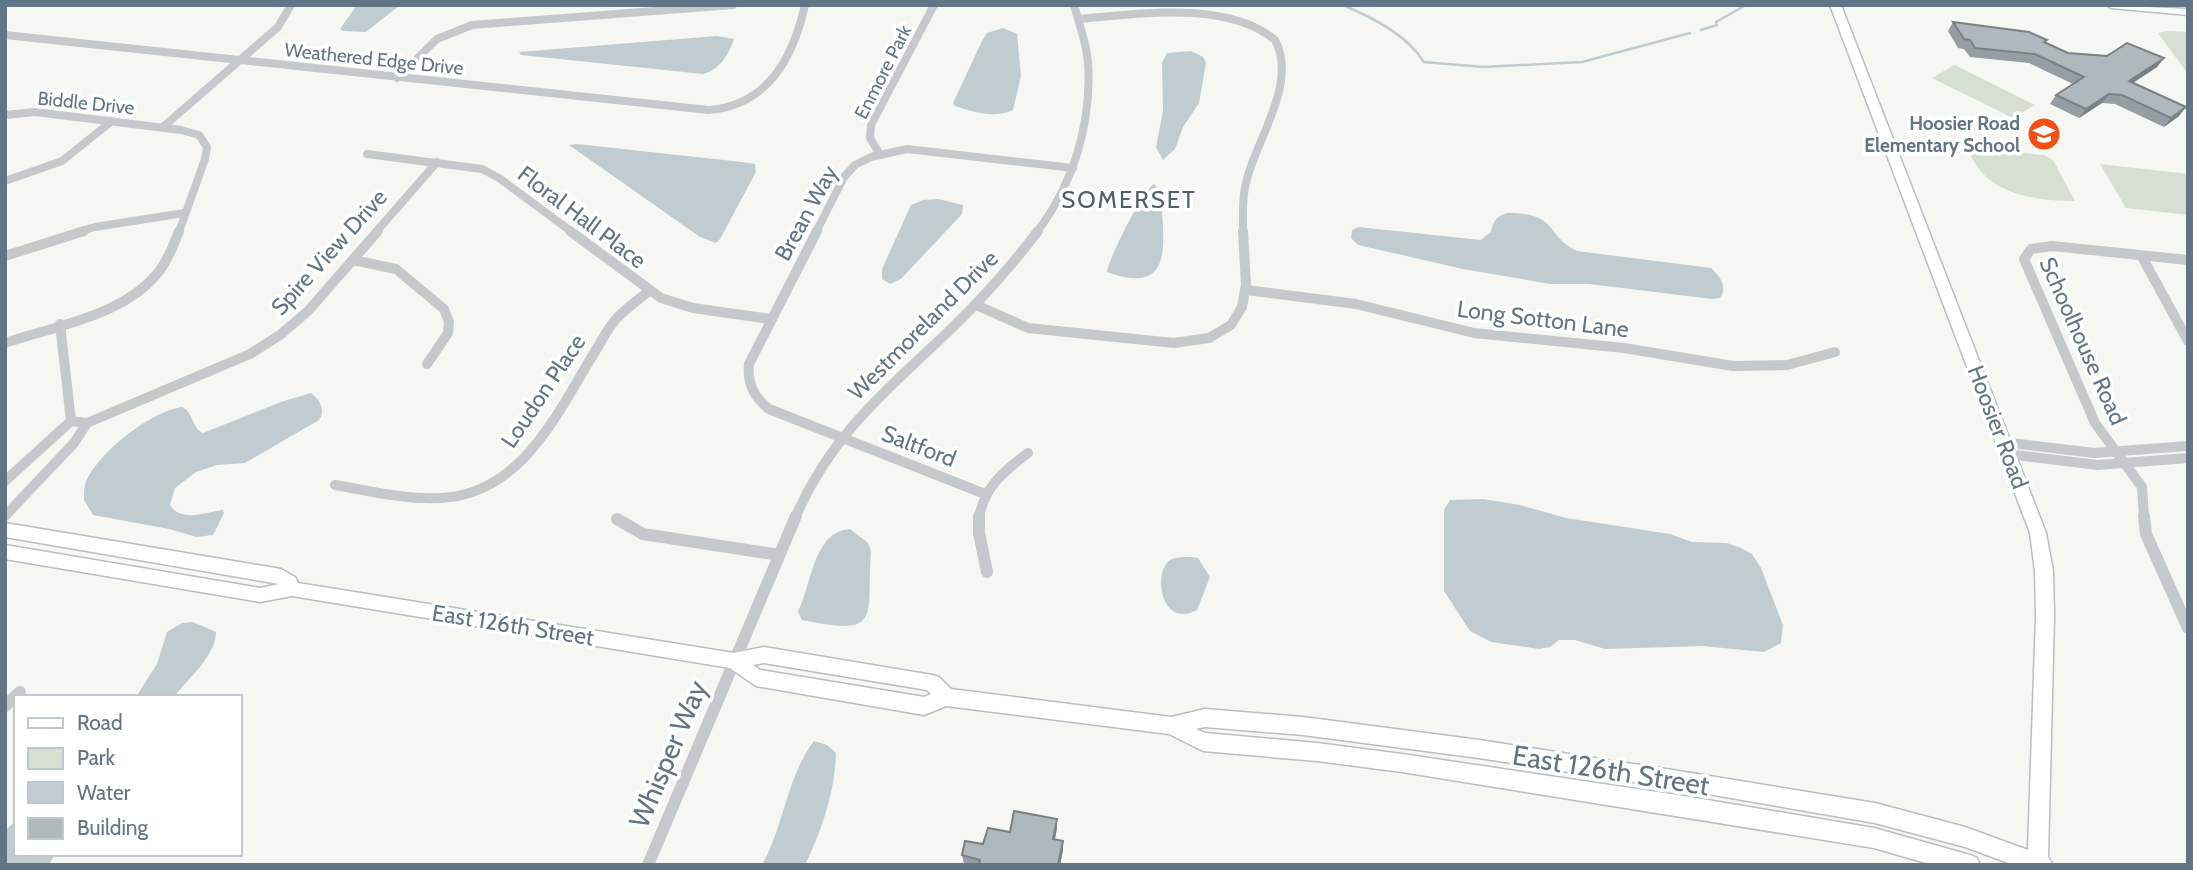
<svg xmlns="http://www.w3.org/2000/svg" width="2193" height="870" viewBox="0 0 2193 870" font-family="Cabin,sans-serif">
<rect width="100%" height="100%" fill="#f6f6f2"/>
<path fill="#d7dfd3" d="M2168,31L2188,32V74L2158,33Z
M1954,65H1955L2035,105L2013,118L1932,78Z
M1968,148L2044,155L2053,160L2075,201C2033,201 1983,194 1968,148Z
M2100,164L2188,174V215L2126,208Z"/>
<path fill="#c1ccd1" d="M357,5H400L366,32L343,31L340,29Z
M1003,28L1017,34L1021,76L1013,110C995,119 973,112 955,106L953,103L982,41L987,33Z
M717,36L734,39C729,54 720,70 703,74L521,55L519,52Z
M1191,51L1203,57L1206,63L1199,103L1183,127L1175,149L1163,160L1156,147L1163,111L1162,63L1167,53Z
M577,144L742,162L755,164L756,172L720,239L716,243L700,237L569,145Z
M1154,184L1161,191C1162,238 1178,298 1107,272C1108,260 1144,188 1154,184Z
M938,199L963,205L962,214L901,279L890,284L882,279V269L911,205L923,200Z
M1507,213C1560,213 1543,234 1577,251L1711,268C1720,276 1728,287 1720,298L1712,299L1589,284H1550L1463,269L1358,245L1351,238L1352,230L1358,227L1481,240L1491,232C1493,221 1496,217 1507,213Z
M311,393C320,400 326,410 319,420L245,463L217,465L196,472L175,488L170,505C182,523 205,512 223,510L224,513L213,535L197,537L169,529L93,515L84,500C84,493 84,485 87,479C102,450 150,412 182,407C194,413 191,427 203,433L281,402Z
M1483,499L1520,505L1566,518L1670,534L1692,542L1727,543L1741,548L1752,554L1761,568L1783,625L1781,643L1764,652L1703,646L1605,649L1575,640H1559L1550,647L1539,649L1491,642L1470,631L1444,591V510L1450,500Z
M850,529L868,543L871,551C866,618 884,637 802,620L798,612C812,584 813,532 850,529Z
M1190,557L1198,558L1210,577L1197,610C1159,630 1152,567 1172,559C1177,557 1185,557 1190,557Z
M193,622L216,632C216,656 188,678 174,697H136L157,664L167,632L182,623Z
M814,741L827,745L836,753C835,791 822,830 805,865H762C784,826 787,776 814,741Z
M16,820V854H55L49,865H5V831Z"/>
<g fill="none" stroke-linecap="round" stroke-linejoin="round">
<path stroke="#c1ccd1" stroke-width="2.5" d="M1343,5C1373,18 1406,34 1424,62L1483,67L1582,62L1690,33
M1701,30L1717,25L1716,22L1746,5"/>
<defs>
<path id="secondary" d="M1830,5H1841L2046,533L2053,571L2054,616L2048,857L2053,865H2014L1965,847L1875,823L1685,790L1479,758L1303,735L1205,727L1196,729L1205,733L1317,743L1402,754L1684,796L1874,828L1970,855L1977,858L1980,865H1933L1874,848L1402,772L1317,761L1203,751L1169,734L946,706L924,715L756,686L730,668L292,596L260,602L5,559V545L260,588L279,584L5,537V523L281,569L295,577L298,583L734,653L764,647L932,675L939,677L951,689L1171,717L1205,709L1303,717L1479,740L1685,772L1875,803L1965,827L2028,850L2036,616L2035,571L2030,533ZM764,663L927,690L931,694L924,697L760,670L753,665Z
M2106,5L2188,9V15L2111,8Z"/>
</defs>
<use href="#secondary" stroke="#b9bec3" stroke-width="3"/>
<path stroke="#c5c9cc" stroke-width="8" d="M1078,19C1136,14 1227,0 1275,40C1298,82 1257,139 1247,179C1242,196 1243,214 1243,232
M5,35L709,110C768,105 793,58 805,5
M397,78L437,39L472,25L733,5
M5,115L35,112L181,130L199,135L207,147L205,159L179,232
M163,127L278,27L291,5
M879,153L870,138L871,125L934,5
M367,154L482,169L499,178L572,232
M5,181L62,161L112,121
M78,232L95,227L184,213
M376,232L437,162
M816,232L844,177L855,165L871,157L907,149L1073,168
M1037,232C1073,184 1092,124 1088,63C1087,44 1079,24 1074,5"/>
<path stroke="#c5c9cc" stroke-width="10" d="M570,231L661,298L693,308L770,319
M817,231L749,364C747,384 754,397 769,409L985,494
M2141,255L2188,341
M5,256L84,231
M353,260L396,269L444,309L449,322L448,333L427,364
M1246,290L1356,304L1474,333L1624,348L1733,366L1787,365L1835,352
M976,305L1028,328L1174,343L1209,338L1231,325L1242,307L1246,285L1243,231
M60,324L71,421
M5,343C55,326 127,315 160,270C169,258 174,244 179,231
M2003,442L2094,453L2188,446
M2008,454L2098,465L2188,458
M5,481L71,421L87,423L250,354L280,335L308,311L378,231
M335,485C370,491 406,500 441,498C523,494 558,411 596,350C602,340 608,328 616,319C626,308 638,300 649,291
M5,516L74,443L87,423
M795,518C832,432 888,390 953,327C984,297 1012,265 1038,231
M979,518C984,487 1004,471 1028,453
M2144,518L2142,487L2095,423L2024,259L2031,249L2052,246L2188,260"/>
<path stroke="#c5c9cc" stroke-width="12" d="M979,516V533L987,572
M2144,516L2146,534L2188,628
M617,519L643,534L779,555
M5,706L20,692
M648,865L796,516"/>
<use href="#secondary" fill="#fff" fill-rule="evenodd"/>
</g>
<path fill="#969ea3" d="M1953,22L2045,43L2068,53L2107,56L2164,58L2157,67L2133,83L2179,116L2164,127L2115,104L2102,103L2079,118L2050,104L2056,95L2073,84L2029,63L1970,57L1964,49L1958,48L1948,31Z
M1057,819V828L1055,839L1063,841V850L1060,865L964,864L962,855L983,844L1010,832Z"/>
<path fill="#7a8184" d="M2164,58L2157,67L2122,90L2129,81Z
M2109,94L2102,103L2079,118L2086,109Z
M2186,107L2179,116L2164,127L2171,118Z
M1057,819V828L1053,848V839Z
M1063,841V850L1060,865H1058Z"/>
<path fill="#afb8bd" stroke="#7a8184" stroke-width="2" d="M1953,22L2029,32L2047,40L2044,42L2068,53L2107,56L2127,43L2164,58L2129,81L2186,107L2171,118L2122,95L2109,94L2086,109L2056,95L2084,77L2035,54L1975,48L1970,40L1964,39Z
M1014,811L1057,819L1053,839L1063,841L1058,865H979L980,860L962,855L965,841L983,844L988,828L1010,832Z"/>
<defs>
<symbol id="school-disc" viewBox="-11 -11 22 22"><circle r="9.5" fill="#f54f13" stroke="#fff"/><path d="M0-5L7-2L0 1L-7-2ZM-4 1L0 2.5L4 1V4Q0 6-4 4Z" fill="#fff"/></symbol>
</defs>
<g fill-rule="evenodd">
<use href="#school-disc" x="2025" y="115" width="38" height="38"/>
</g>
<g text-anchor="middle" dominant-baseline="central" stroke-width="7" stroke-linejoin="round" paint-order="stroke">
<g font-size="19" fill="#627586" stroke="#fff">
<text transform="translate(374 59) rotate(6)">Weathered Edge Drive</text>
<text transform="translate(883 72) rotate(-63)">Enmore Park</text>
<text transform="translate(86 103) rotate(6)">Biddle Drive</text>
</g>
<g font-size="19" font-weight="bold" fill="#627586" stroke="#fff" text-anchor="end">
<text x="2020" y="123">Hoosier Road<tspan x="2020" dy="22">Elementary School</tspan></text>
</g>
<g font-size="23" fill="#627586" stroke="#fff">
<text transform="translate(806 213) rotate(-61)">Brean Way</text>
<text transform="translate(582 217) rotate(37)">Floral Hall Place</text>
<text transform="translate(329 252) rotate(-48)">Spire View Drive</text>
<text transform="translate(1543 319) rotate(7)">Long Sotton Lane</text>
<text transform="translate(923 325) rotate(-45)">Westmoreland Drive</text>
<text transform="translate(2083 341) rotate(66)">Schoolhouse Road</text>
<text transform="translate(543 391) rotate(-56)">Loudon Place</text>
<text transform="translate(1998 427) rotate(69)">Hoosier Road</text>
<text transform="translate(919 446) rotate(21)">Saltford</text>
<text transform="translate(513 625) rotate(9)">East 126th Street</text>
</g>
<g font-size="24" letter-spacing="2" fill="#515e6b" stroke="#fff">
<text x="1129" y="199">SOMERSET</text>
</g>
<g font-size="28" fill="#627586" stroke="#fff">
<text transform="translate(668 754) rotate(-67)">Whisper Way</text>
<text transform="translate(1611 770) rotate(9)">East 126th Street</text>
</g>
</g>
<rect width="2193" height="870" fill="none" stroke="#627586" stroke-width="14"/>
<rect x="14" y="695" width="228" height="161" fill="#ffffff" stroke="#c0c8cf" stroke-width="2"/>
<rect x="28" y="718" width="35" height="10" fill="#ffffff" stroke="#c0c8cf" stroke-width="2"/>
<text x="77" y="730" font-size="21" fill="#627586">Road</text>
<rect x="28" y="748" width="35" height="21" fill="#d7dfd3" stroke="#c0c8cf" stroke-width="2"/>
<text x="77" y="765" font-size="21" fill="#627586">Park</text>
<rect x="28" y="782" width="35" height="21" fill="#c1ccd1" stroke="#c0c8cf" stroke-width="2"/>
<text x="77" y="800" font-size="21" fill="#627586">Water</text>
<rect x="28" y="818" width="35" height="21" fill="#afb8bd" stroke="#c0c8cf" stroke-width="2"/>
<text x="77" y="835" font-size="21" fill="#627586">Building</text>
</svg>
